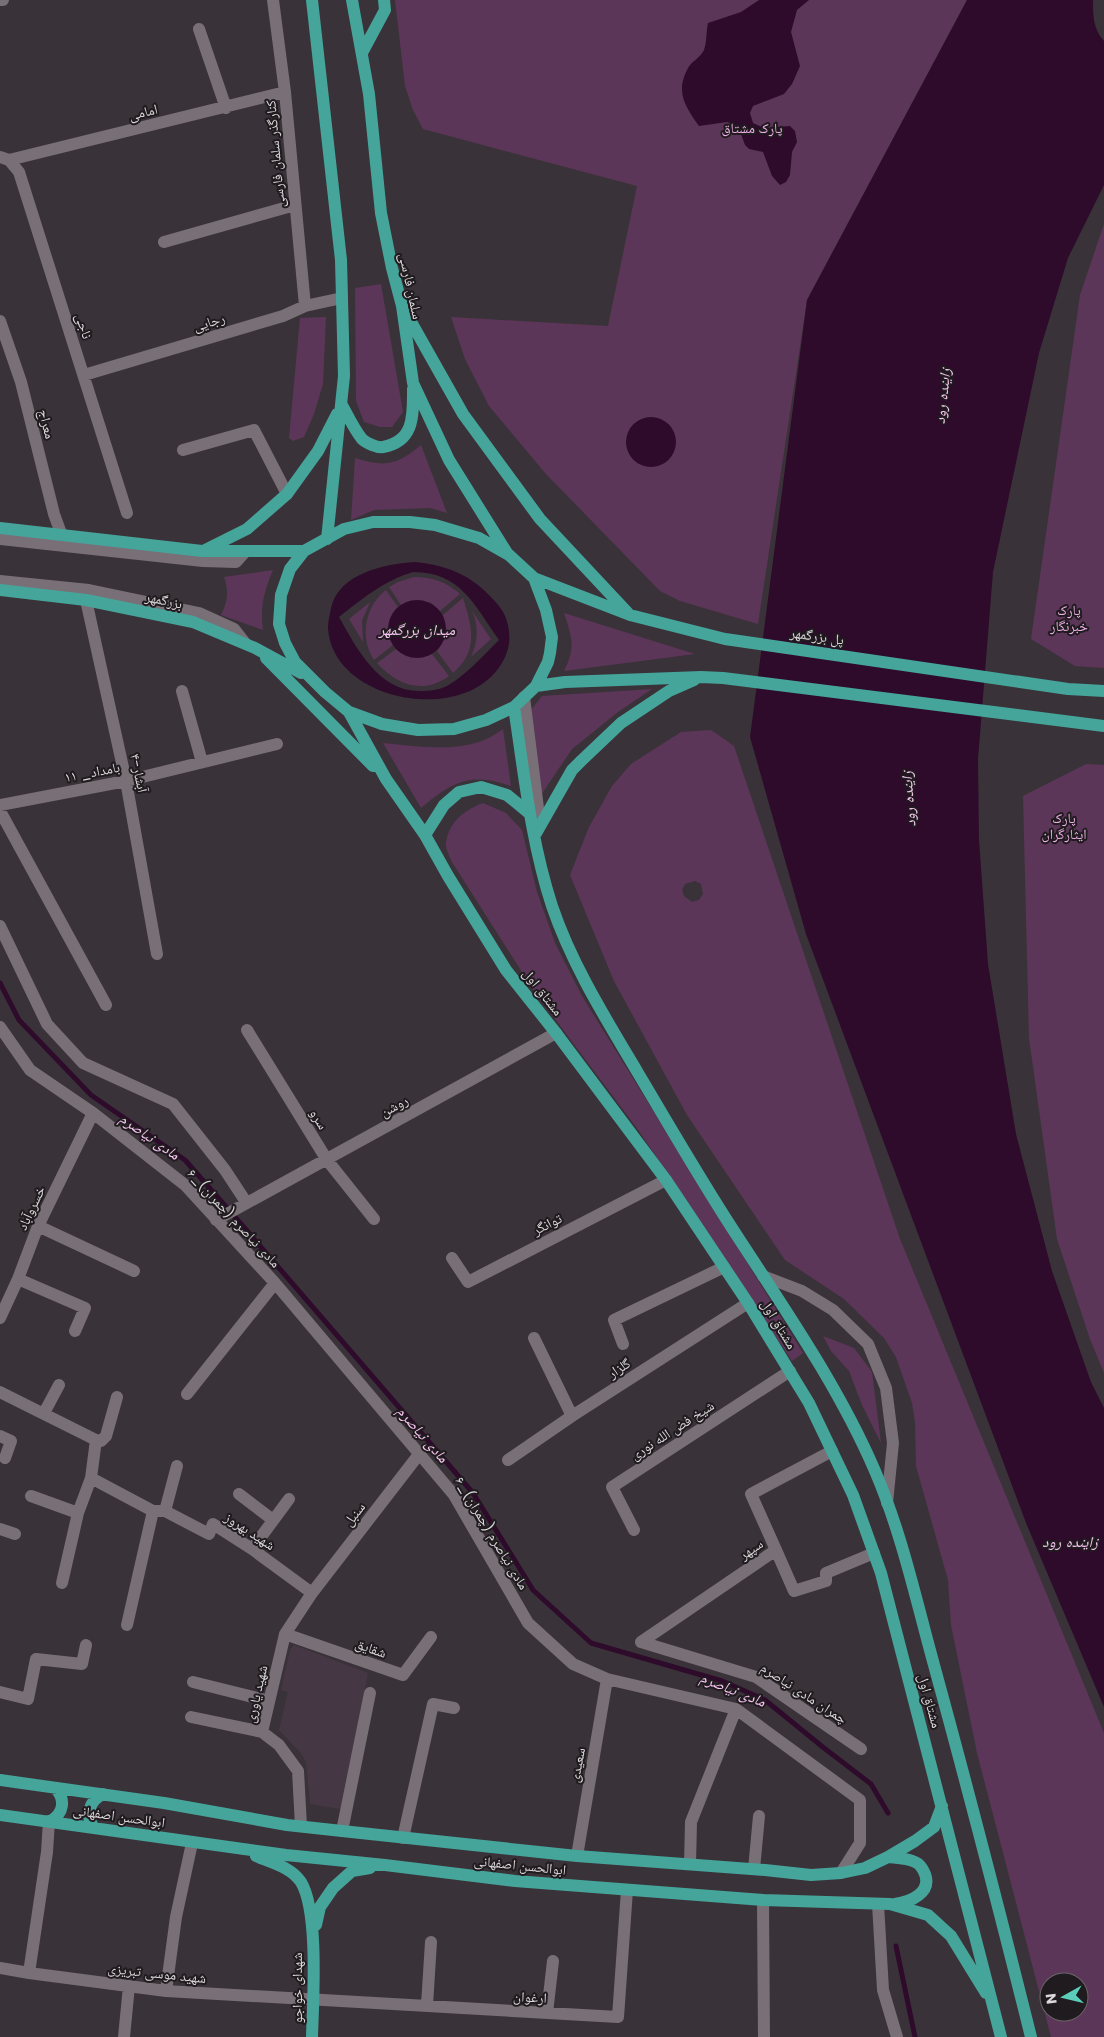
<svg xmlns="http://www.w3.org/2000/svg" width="1104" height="2037" viewBox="0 0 1104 2037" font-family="Poppins,'Noto Naskh Arabic',sans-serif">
<rect width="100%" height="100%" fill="#3a3239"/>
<path fill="#453844" d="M294,1645L368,1673L342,1807L340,1809L310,1804L306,1762L302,1754L279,1730L288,1692L281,1690L290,1650Z"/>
<path fill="#5c3658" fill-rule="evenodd" d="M395,0H967L807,300L758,624L680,601L660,591L546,474L489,406L465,359L451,317L608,326L637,186L423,129L413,110L405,86Z
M1104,224V668L1075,666L1031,639L1080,295Z
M381,284L403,412L392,427H380L364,422L356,401L355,288Z
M326,317L323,384L314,414L304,437L293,441L289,438L300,318Z
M421,445L447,513L430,508L374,510L351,520L355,458C385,467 396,466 421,445Z
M273,570C264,591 260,607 263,630L221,615C228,601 229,592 224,577Z
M414,577C433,577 446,582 460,594L440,611L430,602L401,605L389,587L398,582Z
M386,590L398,607C387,619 387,632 393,645L374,660C359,637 365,606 386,590Z
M463,598C472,626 479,651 453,673L437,651L440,647L444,618L443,615Z
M370,602L362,621L363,642L349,619Z
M472,611L491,639L471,657C478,641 479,627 472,611Z
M564,613L695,654L564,671C576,647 572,637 564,613Z
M396,649L398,651L428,656L432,654L449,676C423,695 397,685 377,663Z
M652,689L618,712L572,749L539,798L527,715L542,696Z
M503,729L511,786C470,772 453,781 421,808L383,743C416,746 448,752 479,742C488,739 496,734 503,729Z
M711,730L734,746L900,1239L1104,1733V2037H1051L977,1753L951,1625L948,1580L916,1466L915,1422L912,1403L896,1357L884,1338L844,1299L785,1260L687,1115L614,981L570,875L589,827L612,786L631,764L681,732ZM695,881L701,884L703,894L699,900L692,902L684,896L682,890L685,884ZM1049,1982H1079V2012H1049Z
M1086,764L1104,765V1373L1090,1339L1057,1239L1029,1038L1023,796Z
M483,803L506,813L522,830L537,892L555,943L582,996L803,1353L792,1361L639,1131L534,991L452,862C450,857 445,848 446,843C449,821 465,810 483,803Z
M823,1336L854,1348L872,1372L881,1443L862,1405L849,1371L831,1351Z"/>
<path fill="#2e0b2b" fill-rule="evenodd" d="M759,0H809L797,10L791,32L800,66L792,84L784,94L753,106L750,113L753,123L764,128L790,126L795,131L797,142L792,152L790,175L786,182L780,185L772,176L763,152L749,149L745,145L738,126L727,122L699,126C685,106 675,92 688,68C692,61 700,58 704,50C707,42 706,31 708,23L741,12Z
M967,0H1093C1093,15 1093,29 1104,41V185L1068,258L1039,353L993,572L978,759L979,840L988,964L1016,1134L1052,1271L1091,1382L1104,1408V1707L1026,1523L806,934L750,737L807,300Z
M626 442a25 25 0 1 1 50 0a25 25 0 1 1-50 0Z
M415,562C452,566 475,577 499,606C509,618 512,638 507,652C480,729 331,706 328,627C328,621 330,614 331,608C339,573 385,564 415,562ZM413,572C461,572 474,605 499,640C485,654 465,676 447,686C439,690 429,691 421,691C379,692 357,649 339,617C362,599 385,580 413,572Z
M388 629a29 29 0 1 1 58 0a29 29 0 1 1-58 0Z"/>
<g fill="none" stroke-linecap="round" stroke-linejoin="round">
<path stroke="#2e0b2b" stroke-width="5" d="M0,983L19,1020L91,1095L185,1160L248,1232L473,1493L533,1590L591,1643L722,1681L765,1700L824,1748L871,1784L888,1813
M896,1946L915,2037"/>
<path stroke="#786f77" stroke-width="12" d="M0,0H3
M273,0L285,92L305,306
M199,29L226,108
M0,157L9,160L19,172L127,513
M9,160L285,92
M164,242L295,205
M0,321L21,382L54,514L62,536
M84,375L283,316L305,306L342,298
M183,450L254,430L287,494
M0,539L203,561L236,562L246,551
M0,581L89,590L199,613L234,629L245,643
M86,600L126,781L157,954
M182,691L202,762
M524,697L539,816L533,828
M0,805L126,781L277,744
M0,811L106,1005
M0,926L47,1024L83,1063L173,1104L225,1170L246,1202
M0,1027L30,1070L93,1113L185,1185L275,1283L454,1495L528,1623L573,1664L607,1679L736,1709L860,1800V1843L841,1873
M247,1030L327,1160L374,1219
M216,1220L556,1033
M38,1226L134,1271
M452,1258L468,1282L666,1180
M763,1276L802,1291L833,1310L868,1344L886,1388L893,1443L887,1503
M18,1279L85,1308L75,1331
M0,1318L18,1279L38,1226L93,1113
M534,1338L572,1416
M623,1344L614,1320L724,1267
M0,1392L96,1440
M187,1394L275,1283
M44,1413L59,1385
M0,1436L11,1441L5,1458
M96,1440L101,1441L106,1436L117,1397
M508,1460L572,1416L748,1303
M91,1478L153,1511H165L209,1534L213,1524L252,1549L312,1593
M239,1494L273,1520
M31,1496L78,1513
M165,1511L177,1466
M0,1529L15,1534
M634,1530L612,1487L790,1371
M252,1549L289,1499
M776,1550L794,1591L826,1581V1573L874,1553
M62,1583L78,1513L91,1478L96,1440
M127,1625L153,1511
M285,1634L403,1675L431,1637
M641,1642L776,1550L751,1494L832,1451
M641,1642L756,1677L861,1749
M193,1682L269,1701
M0,1692L28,1699L36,1659L82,1664L86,1645
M191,1717L262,1732
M301,1826L298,1771L279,1745L262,1732L285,1634L312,1593L420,1453
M342,1831L370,1693
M403,1838L433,1704L454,1708
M577,1856L607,1679
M690,1864L691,1822L736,1709
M754,1869L759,1816
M763,1900L764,2037
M878,1904L883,1990L897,2037
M0,1968L29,1973L166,1991L618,2017L627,1890
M29,1973L47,1852L49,1821
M166,1991L176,1917L192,1843
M427,2005L431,1942
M547,2013L553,1961
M124,2037L129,1986"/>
<path stroke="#45a59b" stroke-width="12" d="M312,0L341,260L344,376L327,539
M352,0L369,94L381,213L392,268L402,306L413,383L449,460L507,553
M362,53L385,10L384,0
M406,313L463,414L540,519L628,613
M342,405C348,416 354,429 362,439C366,443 377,448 383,447C415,441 413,415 413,389
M373,522H410L435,525L479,538L509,555L534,578L546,610L552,637L550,653L548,662L536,686L514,707L486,720L454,729L418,730L382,724L349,712L325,692L295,662L285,643L279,624L281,595L290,569L304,551L344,529Z
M0,528L202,551H304
M205,550L247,529L287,494L318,451L337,414
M534,578L630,615L725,639L1068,689L1104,691
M0,590L86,600L193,622L255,648L301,673
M266,658L373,766
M536,686L565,682L701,677L723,678L1104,726
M514,707C524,773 531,842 552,906C572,965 606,1019 638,1073C669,1125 699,1177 732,1228C783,1307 838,1385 875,1471C902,1534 916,1600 934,1665C968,1789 1000,1913 1031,2037
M349,712L386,779L425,835L448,876L506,970L556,1033L666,1180L748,1303L809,1403L853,1495L881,1573L1001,2037
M425,835L444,805L459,792L481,787L507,795L529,813
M535,835L572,770L582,760L621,723L669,691L694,680
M0,1780L164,1803L287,1825L342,1831L577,1856L765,1870L811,1875L841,1873L865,1868L888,1857L915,1841L934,1827L942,1806
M0,1815L286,1855L385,1865L515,1881L763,1900L890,1904L928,1915L951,1936L986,1993
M50,1821C64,1814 66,1799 55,1788
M94,1828C85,1815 89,1801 103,1794
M256,1856C272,1863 291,1867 301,1882C319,1912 313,2000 312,2037
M888,1857C897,1858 907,1858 915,1862C920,1864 923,1869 925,1874C932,1893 910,1902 895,1904
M316,1925L320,1907L333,1888L352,1871L370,1868"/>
</g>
<g text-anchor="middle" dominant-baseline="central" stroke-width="4" stroke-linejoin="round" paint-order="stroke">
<g font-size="14" fill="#dcd7db" stroke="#1f1b1e">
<text transform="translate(143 112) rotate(-14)">امامی</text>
<text transform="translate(275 154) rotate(-95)">کنارگذر سلمان فارسی</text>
<text transform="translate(411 286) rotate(78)">سلمان فارسی</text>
<text transform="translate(209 322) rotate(-17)">رجایی</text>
<text transform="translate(84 326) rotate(72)">ناجی</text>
<text transform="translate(47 424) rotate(76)">معراج</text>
<text transform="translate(164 600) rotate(12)">بزرگمهر</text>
<text transform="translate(817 636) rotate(8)">پل بزرگمهر</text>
<text transform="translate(92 772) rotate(-11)">۱۱ _بامداد</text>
<text transform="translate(139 773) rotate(78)">۴-آبشار</text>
<text transform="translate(543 992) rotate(52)">مشتاق اول</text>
<text transform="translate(394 1106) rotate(-29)">روشن</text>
<text transform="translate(319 1119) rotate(59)">سرو</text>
<text transform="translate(31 1208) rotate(-65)">خسروآباد</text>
<text transform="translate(234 1218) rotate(47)">۶_مادی نیاصرم (چمران)</text>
<text transform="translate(547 1224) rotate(-27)">توانگر</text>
<text transform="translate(779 1324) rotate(59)">مشتاق اول</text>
<text transform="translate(619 1368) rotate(-33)">گلزار</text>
<text transform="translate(672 1430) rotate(-33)">شیخ فض الله نوری</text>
<text transform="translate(354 1514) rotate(-52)">سنبل</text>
<text transform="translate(250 1531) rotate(33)">شهید بهروز</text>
<text transform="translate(492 1533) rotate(59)">۶_مادی نیاصرم (چمران)</text>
<text transform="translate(751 1549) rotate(-34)">سپهر</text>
<text transform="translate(371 1648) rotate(20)">شقایق</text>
<text transform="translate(804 1693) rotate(33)">چمران مادی نیاصرم</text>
<text transform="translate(256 1694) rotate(-77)">شهید یاوری</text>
<text transform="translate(930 1701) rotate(75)">مشتاق اول</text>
<text transform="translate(577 1765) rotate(-79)">سعیدی</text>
<text transform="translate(119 1816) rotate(8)">ابوالحسن اصفهانی</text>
<text transform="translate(520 1865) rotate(6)">ابوالحسن اصفهانی</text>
<text transform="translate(157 1973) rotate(6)">شهید موسی تبریزی</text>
<text transform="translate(297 1988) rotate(-90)">شهدای خواجو</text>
<text transform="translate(530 1997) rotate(3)">ارغوان</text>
</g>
<g font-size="14" fill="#efafe7" stroke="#1f1b1e">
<text x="752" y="128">پارک مشتاق</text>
<text x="1069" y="610">پارک<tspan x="1069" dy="16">خبرنگار</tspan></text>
<text x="1064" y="818">پارک<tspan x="1064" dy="16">ایثارگران</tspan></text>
</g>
<g font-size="15" font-style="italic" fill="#f9c5f2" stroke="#1f1b1e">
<text transform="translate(942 396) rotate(-84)">زاینده رود</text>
<text x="417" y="629">میدان بزرگمهر</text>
<text transform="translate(908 799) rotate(-94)">زاینده رود</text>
<text transform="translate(150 1136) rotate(35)">مادی نیاصرم</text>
<text transform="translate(423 1434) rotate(49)">مادی نیاصرم</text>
<text x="1070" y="1541">زاینده رود</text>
<text transform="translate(733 1689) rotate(22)">مادی نیاصرم</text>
</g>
</g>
<g transform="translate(1064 1997) rotate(262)"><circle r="24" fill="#1f1b1e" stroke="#6b666a"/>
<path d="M0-4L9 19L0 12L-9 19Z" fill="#5bcebb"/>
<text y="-8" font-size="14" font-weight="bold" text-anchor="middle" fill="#dcd7db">N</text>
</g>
</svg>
